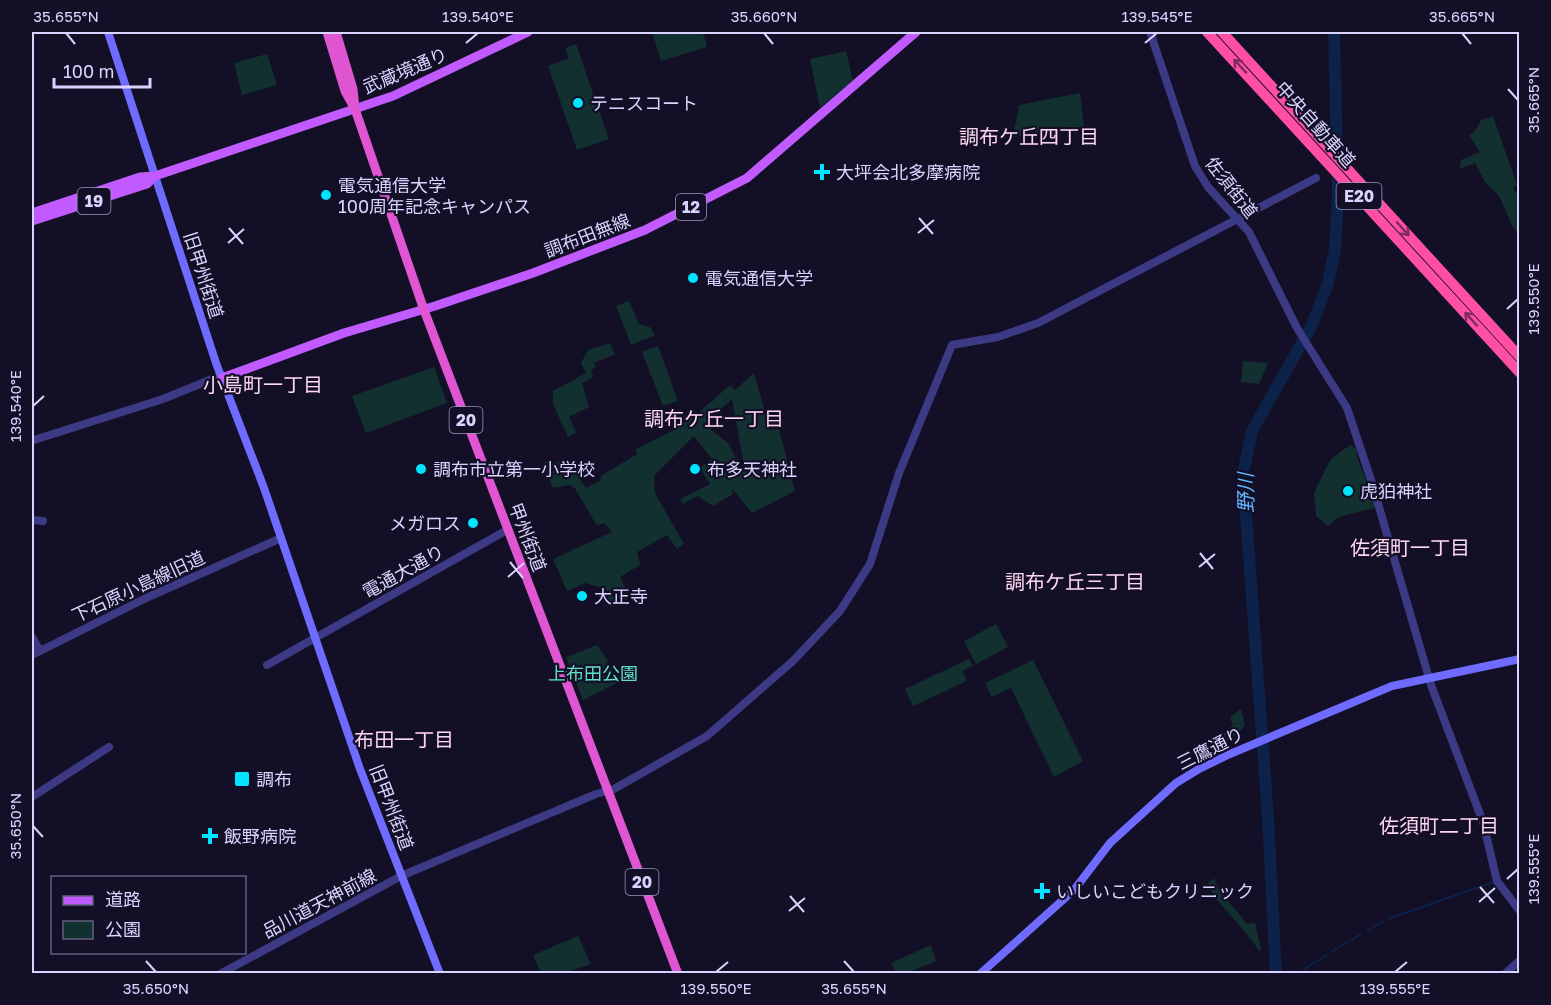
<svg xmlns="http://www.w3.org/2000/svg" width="1551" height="1005" viewBox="0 0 1551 1005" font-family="'Golos Text','Noto Sans JP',sans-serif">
<rect width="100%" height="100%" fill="#130f26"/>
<path fill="#12302f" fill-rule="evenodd" d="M652,32H703L707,47L661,61Z
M576,44L609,139L577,150L548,66L569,58L565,48Z
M846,51L853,80L820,108L810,59Z
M267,54L277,85L242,95L234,63Z
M1080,93L1084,127L1013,137L1019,105Z
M1493,116L1517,185L1513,188L1519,197V234L1513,227L1499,196L1485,182L1475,163L1460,169L1461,160L1480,152L1469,135L1475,131L1481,120Z
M629,301L639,324L650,327L655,335L631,345L616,306Z
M610,343L615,354L594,363L596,367L591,370L593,377L582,383L589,407L569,417L576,432L568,437L553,404V391L586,373L581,363L588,350Z
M658,346L678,401L663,406L642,352Z
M1243,361L1268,363L1259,384L1241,382Z
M434,367L447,403L366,433L352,396Z
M754,373L770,430L779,429L795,491L752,513L732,488L733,494L713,506L698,496L683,504L680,499L710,484L700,468L712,459L694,436L654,476L655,493L684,544L677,549L667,535L637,552L640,565L620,577L630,597L613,607L602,588L585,583L567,591L553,559L612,532L604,523L597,526L574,487L569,485L553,488L542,463L550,460L554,463L567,460L571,464L589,459L591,464L576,473L586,488L600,481L601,476L637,454L636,449L674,430L670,420L680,414L686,417L697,414L730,385L735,390ZM732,399L745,471L729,480L728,476L740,466L728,443L704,424Z
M1350,445L1357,449V457L1375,503L1374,508L1339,517L1328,526L1316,516L1314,493L1319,482L1331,459Z
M996,624L1008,647L976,664L964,641Z
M597,645L621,681L583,700L566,657Z
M969,659L973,666L962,671L967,681L913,706L905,689Z
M1033,660L1083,761L1054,777L1011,688L992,697L985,683Z
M1241,709L1245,726L1209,759L1202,763L1201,761L1206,749L1233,725L1230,717Z
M1214,878C1221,897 1236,908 1247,924L1255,923L1261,949L1260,952C1244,927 1221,909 1207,884Z
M578,936L591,964L565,973H541L533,955Z
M931,945L936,961L907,973H896L891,963Z"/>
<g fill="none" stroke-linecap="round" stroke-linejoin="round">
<path stroke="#0c2248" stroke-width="2" d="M1388,919L1493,882
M1368,930L1384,921
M1331,952L1361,934
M1304,969L1327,955"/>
<path stroke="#0c2248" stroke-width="12" d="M1276,974L1268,818L1243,473L1252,431L1312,325L1328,283L1335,249L1338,197L1334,32"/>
<path stroke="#3d3a85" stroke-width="8" d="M1150,32L1195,166L1208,187L1249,232L1297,328L1347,408L1372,483L1431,685L1483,822L1497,881L1520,911
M34,440L163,399L217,377L222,378
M32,520L43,521
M32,637L40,651
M32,655L144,599L281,538
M267,665L507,530
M32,797L109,747
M220,974L401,876L596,794L614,789L707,736L793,661L840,611L870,564L899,473L952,345L998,337L1038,323L1316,178
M1505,974L1520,960"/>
<path stroke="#6f6bff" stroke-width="8" d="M108,32L216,363L264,488L360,769L440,974
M980,974L1074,890L1110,843L1176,783L1199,769L1230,754L1392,686L1520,659"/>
<path stroke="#c25bff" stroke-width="9" d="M32,213L140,177L155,176L393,96L528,32
M32,221L147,184L155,176
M222,378L344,333L435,306L533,273L645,230L747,178L916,32"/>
<path stroke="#e055d1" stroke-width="9" d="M327,32L345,91L355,109L424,310L678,974
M336,32L353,89L355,109"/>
<path stroke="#ff4fa3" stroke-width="10" d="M1207,32L1520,373
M1222,32L1520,357"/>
</g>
<defs><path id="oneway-shaft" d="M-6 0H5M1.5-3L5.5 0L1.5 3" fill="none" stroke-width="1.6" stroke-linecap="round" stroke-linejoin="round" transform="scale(1.5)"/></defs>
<g stroke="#7d2c5e">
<use href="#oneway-shaft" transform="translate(1240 66) rotate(-133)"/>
<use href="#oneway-shaft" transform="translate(1403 229) rotate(48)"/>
<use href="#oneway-shaft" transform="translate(1471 319) rotate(-132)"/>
</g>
<path fill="none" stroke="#d9d4ff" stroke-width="2" d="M66,33L75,44M764,33L773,44M1462,33L1471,44M466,43L478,33M1145,43L1157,33M1508,89L1518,100M919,218L933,234M229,228L243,244M918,233L934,220M228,243L244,229M1507,309L1518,299M33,406L44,396M1200,553L1213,569M510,562L523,578M1199,567L1215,554M508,577L524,563M33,826L43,837M1507,879L1518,869M1480,887L1494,903M790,896L804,912M1479,902L1495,888M789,911L805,898M146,961L156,972M844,961L854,972M716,972L728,962M1395,972L1407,962"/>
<g fill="#00e5ff" stroke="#130f26" stroke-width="2">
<circle cx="578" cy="103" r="6"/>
<path d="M819 163h6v6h6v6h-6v6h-6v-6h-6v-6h6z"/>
<circle cx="326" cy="195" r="6"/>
<circle cx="693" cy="278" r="6"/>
<circle cx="421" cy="469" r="6"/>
<circle cx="695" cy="469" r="6"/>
<circle cx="1348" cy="491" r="6"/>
<circle cx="473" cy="523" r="6"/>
<circle cx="582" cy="596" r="6"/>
<rect x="234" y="771" width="16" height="16" rx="3"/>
<path d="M207 827h6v6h6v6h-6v6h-6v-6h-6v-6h6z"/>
<path d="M1039 882h6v6h6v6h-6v6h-6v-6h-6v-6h6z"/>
</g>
<g text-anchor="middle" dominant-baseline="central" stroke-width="4.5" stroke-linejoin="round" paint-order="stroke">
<g fill="#130f26" stroke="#9e99be" stroke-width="1.5">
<rect x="1336.5" y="183" width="45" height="26" rx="4.5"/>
<rect x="77.5" y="188" width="33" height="26" rx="4.5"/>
<rect x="676" y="194" width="30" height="26" rx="4.5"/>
<rect x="449.5" y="407" width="33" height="26" rx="4.5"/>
<rect x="625.5" y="869" width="33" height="26" rx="4.5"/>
</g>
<g font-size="16" font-weight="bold" fill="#d9d4ff">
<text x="1359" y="196">E20</text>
<text x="94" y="201">19</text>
<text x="691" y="207">12</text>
<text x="466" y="420">20</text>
<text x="642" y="882">20</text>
</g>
<g font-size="18" fill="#d9d4ff" stroke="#130f26">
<text transform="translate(405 70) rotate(-23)">武蔵境通り</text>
<text transform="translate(1316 124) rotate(48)">中央自動車道</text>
<text transform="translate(1232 187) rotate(52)">佐須街道</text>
<text transform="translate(587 235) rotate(-21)">調布田無線</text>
<text transform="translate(204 275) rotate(72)">旧甲州街道</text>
<text transform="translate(528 537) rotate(69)">甲州街道</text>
<text transform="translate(403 571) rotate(-29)">電通大通り</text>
<text transform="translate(138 586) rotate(-25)">下石原小島線旧道</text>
<text transform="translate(1210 748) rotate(-27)">三鷹通り</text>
<text transform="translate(392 807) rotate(69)">旧甲州街道</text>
<text transform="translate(319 903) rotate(-28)">品川道天神前線</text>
</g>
<g font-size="18" fill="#d9d4ff" stroke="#130f26" text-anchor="start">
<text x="590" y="103">テニスコート</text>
<text x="836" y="172">大坪会北多摩病院</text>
<text x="338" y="185">電気通信大学<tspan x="338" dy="21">100周年記念キャンパス</tspan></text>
<text x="705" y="278">電気通信大学</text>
<text x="433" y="469">調布市立第一小学校</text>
<text x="707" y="469">布多天神社</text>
<text x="1360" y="491">虎狛神社</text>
<text x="461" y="523" text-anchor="end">メガロス</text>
<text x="594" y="596">大正寺</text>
<text x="256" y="779">調布</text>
<text x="224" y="836">飯野病院</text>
<text x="1056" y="891">いしいこどもクリニック</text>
</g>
<g font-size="18" fill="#5fe0c0" stroke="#130f26">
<text x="593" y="673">上布田公園</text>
</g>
<g font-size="20" fill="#ffd6f0" stroke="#130f26">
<text x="1029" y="136">調布ケ丘四丁目</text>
<text x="263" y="384">小島町一丁目</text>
<text x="714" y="418">調布ケ丘一丁目</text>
<text x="1410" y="547">佐須町一丁目</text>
<text x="1075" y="581">調布ケ丘三丁目</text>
<text x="404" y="739">布田一丁目</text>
<text x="1439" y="825">佐須町二丁目</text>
</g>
<g font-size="20" font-style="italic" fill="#62b6ff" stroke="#130f26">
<text transform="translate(1245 493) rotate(-91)">野川</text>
</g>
</g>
<rect width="1551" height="1005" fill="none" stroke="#130f26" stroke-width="66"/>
<rect x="51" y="876" width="195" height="78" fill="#130f26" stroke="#625e7d" stroke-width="1.5"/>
<rect x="63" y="896" width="30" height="9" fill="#c25bff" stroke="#625e7d" stroke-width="1.5"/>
<text x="105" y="906" font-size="18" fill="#d9d4ff">道路</text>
<rect x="63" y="921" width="30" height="18" fill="#12302f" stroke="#625e7d" stroke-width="1.5"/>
<text x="105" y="936" font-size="18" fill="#d9d4ff">公園</text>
<path d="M54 78v9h96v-9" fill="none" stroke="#d9d4ff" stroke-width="3"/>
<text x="63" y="78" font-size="18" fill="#d9d4ff" stroke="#130f26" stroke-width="4.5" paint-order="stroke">100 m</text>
<rect x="33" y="33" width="1485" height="939" fill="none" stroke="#d9d4ff" stroke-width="2"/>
<g font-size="15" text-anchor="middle" fill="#d9d4ff">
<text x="66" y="22">35.655°N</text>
<text x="478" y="22">139.540°E</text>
<text x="764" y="22">35.660°N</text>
<text x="1157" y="22">139.545°E</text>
<text x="1462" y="22">35.665°N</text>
<text transform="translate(1534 100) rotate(-90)" y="5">35.665°N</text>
<text transform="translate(1534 299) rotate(-90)" y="5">139.550°E</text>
<text transform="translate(16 406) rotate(-90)" y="5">139.540°E</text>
<text transform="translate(16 826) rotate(-90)" y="5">35.650°N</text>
<text transform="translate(1534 869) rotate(-90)" y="5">139.555°E</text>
<text x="156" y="994">35.650°N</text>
<text x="716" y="994">139.550°E</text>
<text x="854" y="994">35.655°N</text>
<text x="1395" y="994">139.555°E</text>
</g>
</svg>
